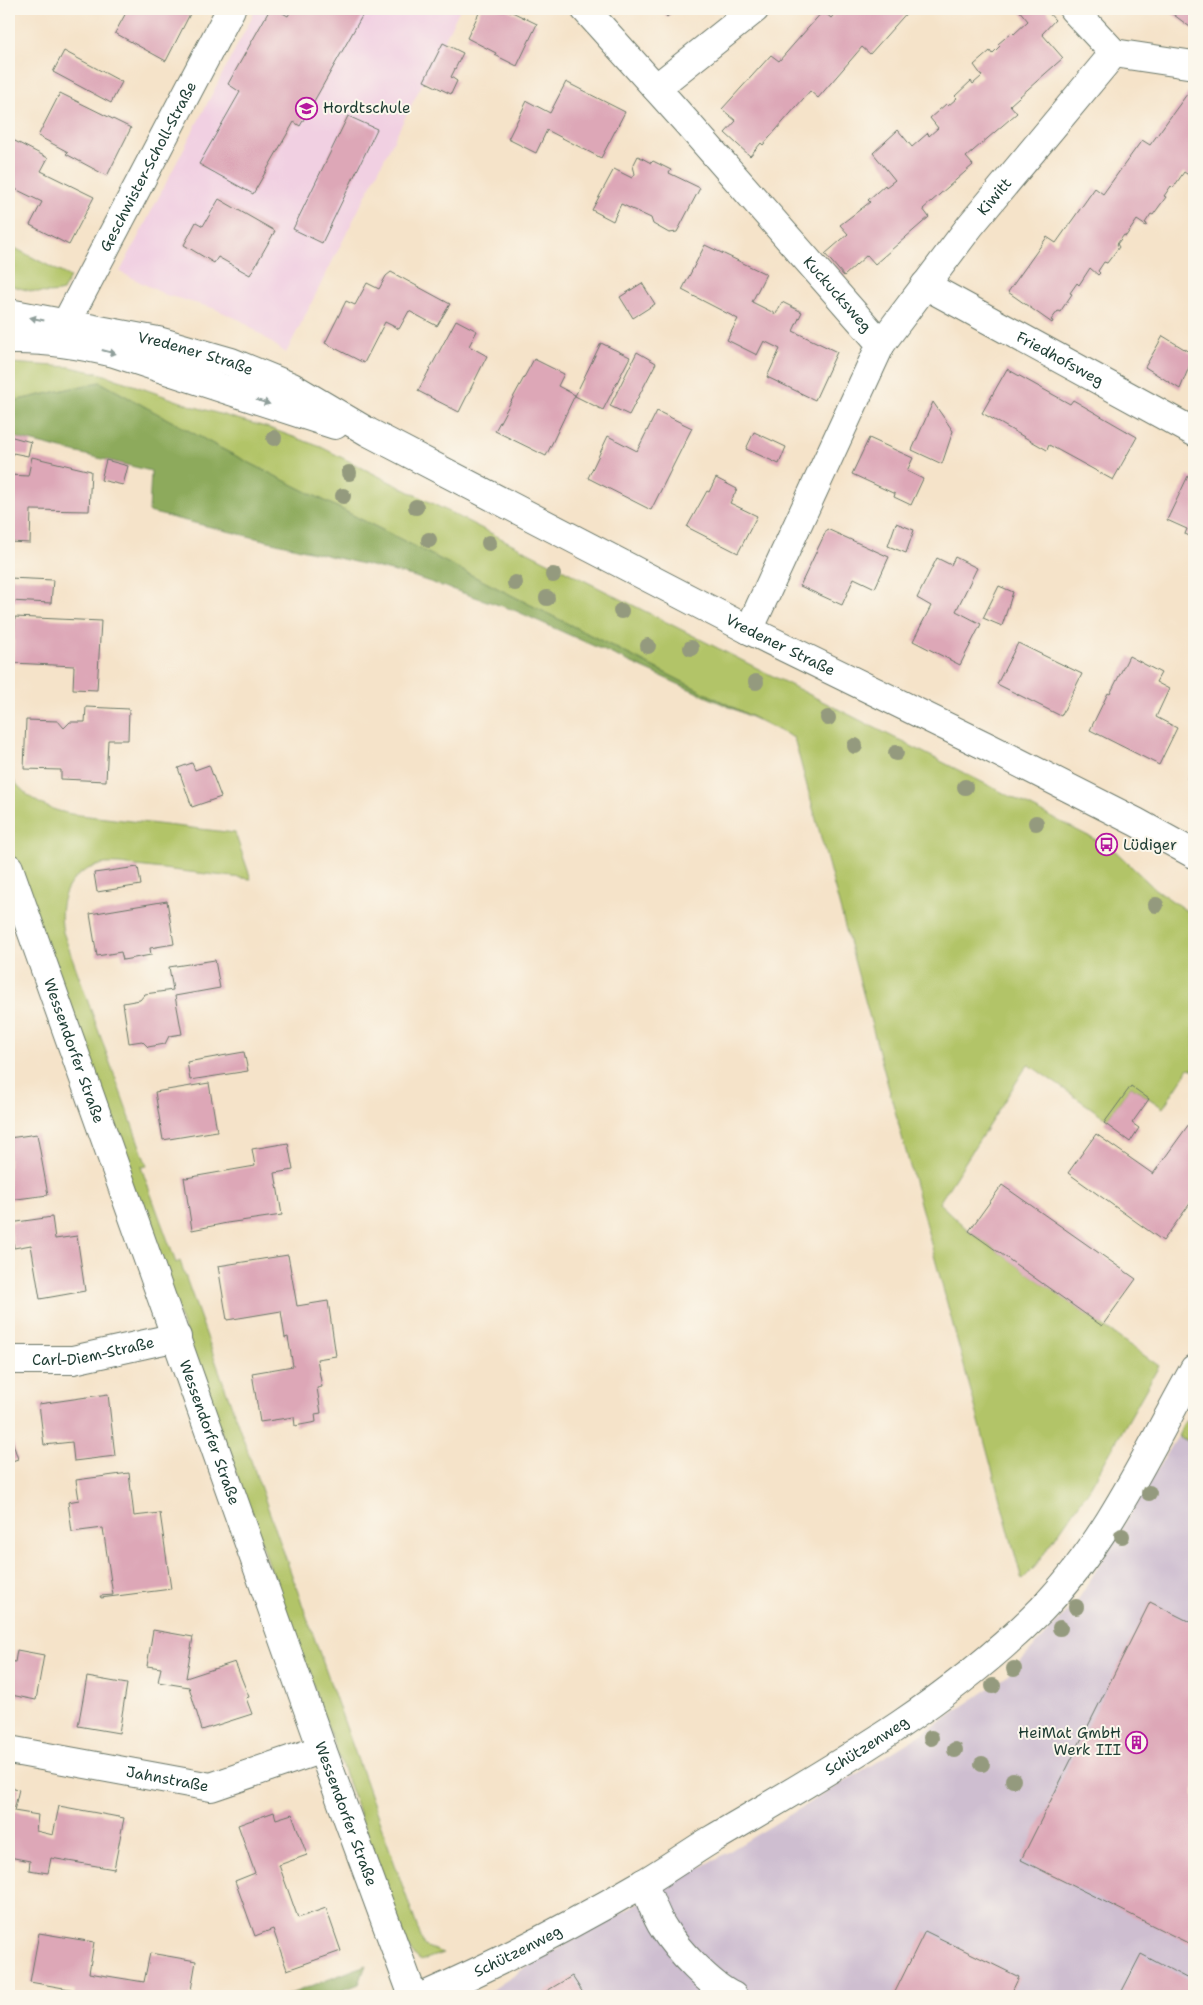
<svg xmlns="http://www.w3.org/2000/svg" width="1203" height="2005" viewBox="0 0 1203 2005" font-family="'Shantell Sans',sans-serif">
<rect width="100%" height="100%" fill="#fbf7ec"/>
<filter id="ink" filterUnits="userSpaceOnUse"><feTurbulence type="fractalNoise" baseFrequency=".02" numOctaves="2"/><feDisplacementMap in="SourceGraphic" scale="10" xChannelSelector="R" yChannelSelector="G"/><feConvolveMatrix kernelMatrix="1 2 1 2 8 2 1 2 1" color-interpolation-filters="sRGB"/></filter>
<filter id="wash" filterUnits="userSpaceOnUse"><feTurbulence type="fractalNoise" baseFrequency=".0096" numOctaves="4" result="noise"/><feDisplacementMap in="SourceGraphic" scale="20" xChannelSelector="R" yChannelSelector="G"/><feGaussianBlur stdDeviation="1.12" result="paint"/><feColorMatrix in="noise" values="0 0 0 0 0 0 0 0 0 0 0 0 0 0 0 0 0 1.4 0 .05"/><feComposite in="paint" operator="in"/></filter>
<g filter="url(#wash)">
<rect width="100%" height="100%" fill="#f5e3c9"/>
<path fill="#f1d0e2" d="M256,9H460L286,353L242,321L213,308L166,295L120,272Z"/>
<path fill="#cebed0" d="M1194,1405V1996H483L525,1968L728,1852L857,1774L925,1732L1006,1677L1078,1600L1178,1436Z"/>
<path fill="#b2c468" stroke="#68804e" d="M9,245L70,277L63,291C46,296 25,290 9,285Z
M9,363L70,367L102,374L195,407L269,428L321,447L1112,848L1155,889L1194,916V1070L1189,1068L1163,1108L1131,1086L1107,1119L1028,1064L939,1203L969,1231L1159,1366L1090,1488L1034,1568L1022,1580L794,738L222,449L100,382L9,402Z
M9,775C27,798 42,808 71,814L235,833L251,879L119,864C113,864 106,863 100,865C66,873 57,902 63,932L147,1166L141,1167L176,1263L180,1261L424,1946L443,1953L420,1961L408,1948L9,845Z
M1185,1421L1194,1426V1444L1178,1436Z"/>
<path fill="#8daa5c" stroke="#567448" d="M100,382L222,449L758,720L514,610L412,576L149,512L151,471L9,436V402Z
M366,1965L359,1984L328,1996H285Z"/>
<g id="blocks">
<path fill="#dda7b7" d="M128,9H179L190,14L166,61L115,33Z
M270,9H275L288,16L292,9H366L300,126L294,122L253,194L199,164L240,92L228,84Z
M481,9H506L537,24L517,66L495,55L496,53L467,38Z
M660,9H676L667,17Z
M839,9H910L870,54L862,47L818,98L810,91L763,145L761,143L750,156L725,133L736,121L722,109L771,55L779,61L823,11L831,18Z
M1018,9H1045L1055,20L1042,34L1063,58L1010,105L1017,113L966,157L973,165L923,209L929,217L875,264L867,255L844,276L825,254L848,234L840,225L870,202L868,200L885,185L886,187L895,180L873,153L898,130L912,147L928,133L929,136L938,128L930,118L946,104L948,106L957,98L955,96L971,81L973,84L982,76L974,65L990,51L992,54L1000,46L998,44L1012,32L1014,34L1028,21Z
M1166,9H1194V30Z
M443,43L463,53L451,77L457,81L451,94L424,81Z
M64,51L122,82L111,103L53,72Z
M566,82L625,112L601,158L547,130L536,153L508,139L527,101L550,113Z
M1190,90L1194,93V171L1192,174L1194,176L1193,178L1184,172L1173,188L1171,186L1164,196L1166,197L1153,215L1151,214L1145,223L1147,224L1146,226L1137,220L1126,236L1124,235L1117,244L1119,247L1107,263L1104,262L1098,271L1100,273L1098,275L1090,268L1079,285L1077,283L1070,293L1072,294L1060,312L1058,311L1051,320L1053,321L1052,323L1008,292L1047,237L1056,243L1095,188L1103,194L1142,140L1150,145Z
M60,93L131,128L107,176L66,154L68,152L38,136Z
M348,116L377,129L322,243L293,229Z
M9,138L48,158L41,171L94,197L69,245L30,225L42,202L9,186V171L14,161L9,159Z
M638,156L651,163L653,161L671,170L669,173L700,188L677,232L669,233L653,224L651,218L621,204L613,221L592,210L614,169L632,178L635,174L633,166Z
M219,199L275,231L250,275L218,257L214,263L184,245L196,222L203,226Z
M705,245L766,274L752,302L776,314L782,302L802,312L793,331L837,352L815,400L767,377L780,349L764,341L757,355L727,340L738,319L682,290Z
M391,272L450,304L437,326L409,311L399,329L385,322L364,363L325,343L346,301L355,305L367,283L379,289L386,276Z
M642,283L655,304L633,318L620,297Z
M456,320L477,331L469,346L487,356L459,412L418,391Z
M1163,336L1194,355L1180,389L1145,367Z
M601,343L630,357L603,410L575,396Z
M637,352L656,363L629,415L610,406Z
M534,359L564,374L558,386L575,395L546,456L495,431Z
M1007,369L1070,404L1073,400L1137,437L1113,480L1049,445L1047,450L982,413Z
M933,402L953,431L942,464L912,450Z
M657,411L692,428L651,510L588,478L608,436L637,451Z
M754,432L786,447L779,464L746,449Z
M9,436L31,442L28,456L13,453L9,467Z
M869,438L913,458L907,471L923,479L911,505L894,497L895,494L852,474Z
M32,457L91,471L89,511L31,510L30,543L9,542V475L28,476Z
M106,460L128,466L123,485L101,480Z
M1188,476L1194,479V538L1185,534L1187,529L1167,520Z
M716,478L737,489L730,503L757,516L738,553L687,527L707,491L709,492Z
M896,523L914,530L906,553L888,546Z
M827,529L889,557L875,588L854,578L842,605L800,586Z
M955,557L977,568L956,611L981,624L960,665L913,641L931,606L917,598L937,558L951,565Z
M9,578L53,580L51,603L9,601Z
M999,586L1013,592L1002,626L983,618Z
M15,617L101,621L97,690L73,689L74,666L13,663Z
M1018,643L1082,674L1061,716L997,684Z
M1129,656L1161,673L1156,682L1169,689L1156,717L1177,728L1159,765L1090,730L1108,693L1110,694Z
M86,707L129,709L128,740H108L106,781L61,779V770L24,769L26,720L58,721L64,728L70,722H85Z
M192,763L195,770L209,765L221,797L192,807L178,768Z
M1194,765V783L1187,779Z
M138,867L141,885L97,892L94,873Z
M167,901L174,944L150,948L151,955L123,960L121,952L97,956L90,914Z
M215,960L220,988L175,996L182,1034L169,1036L165,1044L148,1047L142,1041L129,1043L123,1003L140,1000L145,994L173,990L169,967Z
M244,1052L248,1071L190,1080L187,1062Z
M209,1083L217,1131L163,1140L155,1092Z
M1131,1086L1149,1099L1132,1123L1139,1128L1130,1142L1104,1123Z
M1189,1124L1194,1128V1198L1163,1241L1068,1173L1096,1134L1153,1174Z
M37,1134L48,1195L9,1200V1138Z
M288,1143L293,1170L275,1173L282,1215L227,1223L192,1230L184,1177L186,1178L255,1166L252,1149Z
M1002,1185L1136,1279L1102,1326L969,1231Z
M52,1217L55,1239L77,1236L85,1291L40,1299L31,1245L14,1248L10,1223Z
M288,1255L297,1306L328,1301L336,1356L317,1359L322,1387L317,1388L321,1413L315,1414L316,1422L295,1426L294,1417L260,1422L252,1373L293,1366L288,1337L285,1338L281,1311L227,1320L218,1266Z
M108,1394L115,1456L74,1461L72,1442L44,1445L39,1404Z
M9,1431L18,1459L9,1462Z
M129,1473L134,1516L160,1513L171,1589L101,1598L100,1596L113,1595L103,1528L72,1532L68,1502L79,1500L76,1480Z
M1150,1602L1194,1624V1946L1021,1860Z
M153,1630L193,1637L186,1678L235,1662L249,1697L246,1698L252,1714L202,1730L189,1687L158,1682L161,1668L147,1666Z
M17,1650L44,1655L36,1700L11,1695L9,1702V1661L15,1662Z
M87,1677L127,1684L119,1733L78,1726Z
M9,1787L19,1789L14,1811L38,1815L36,1831L53,1835L59,1806L124,1818L114,1869L51,1858L48,1873L29,1870L30,1861L9,1857Z
M274,1812L276,1819L292,1814L307,1855L279,1865L298,1918L326,1908L341,1951L287,1970L273,1929L255,1936L235,1881L255,1873L238,1825Z
M925,1931L1019,1977L1010,1996H893Z
M39,1933L94,1942L89,1973L144,1982L150,1953L196,1961L190,1996H74L75,1990L30,1982Z
M1141,1954L1194,1982V1996H1132L1122,1991Z
M572,1976L585,1996H538Z"/>
</g>
</g>
<g filter="url(#ink)">
<use href="#blocks" fill-opacity="0" stroke="#6a7768" stroke-width="1"/>
<g fill="none" stroke-linecap="round" stroke-linejoin="round">
<defs>
<g id="minor">
<path id="s1" d="M585,9L690,126L881,344"/>
<path d="M1073,9L1114,53L1194,65"/>
<path d="M656,88L755,9"/>
<path id="s2" d="M925,285L1194,432"/>
<path id="s3" d="M9,313L158,341L231,362L292,387L368,432L749,630L988,747L1136,822L1194,854"/>
<path d="M9,340C45,339 78,344 114,353L335,425"/>
<path id="s4" d="M57,340L231,9"/>
<path id="s5" d="M749,630L881,344L970,226L1114,53"/>
<path id="s6" d="M9,868L322,1749L413,1996"/>
<path id="s7" d="M9,1360H73L177,1337"/>
<path id="s8" d="M9,1750L211,1787L322,1749"/>
<path d="M643,1883C650,1898 655,1916 664,1929C677,1950 711,1986 733,1996"/>
<path id="s9" d="M424,1996C499,1963 572,1925 642,1884C666,1870 688,1854 711,1840C826,1772 946,1706 1041,1610C1108,1541 1148,1451 1194,1369"/>
</g>
</defs>
<use href="#minor" stroke="#6a7768" stroke-width="30"/>
<use href="#minor" stroke="#fff" stroke-width="28"/>
</g>
<g fill="#949a7e">
<circle cx="274" cy="438" r="8"/>
<circle cx="349" cy="473" r="8"/>
<circle cx="343" cy="496" r="8"/>
<circle cx="416" cy="507" r="8"/>
<circle cx="429" cy="540" r="8"/>
<circle cx="489" cy="543" r="8"/>
<circle cx="553" cy="575" r="8"/>
<circle cx="515" cy="583" r="8"/>
<circle cx="547" cy="598" r="8"/>
<circle cx="621" cy="611" r="8"/>
<circle cx="648" cy="646" r="8"/>
<circle cx="691" cy="648" r="8"/>
<circle cx="756" cy="682" r="8"/>
<circle cx="828" cy="718" r="8"/>
<circle cx="855" cy="746" r="8"/>
<circle cx="896" cy="753" r="8"/>
<circle cx="965" cy="787" r="8"/>
<circle cx="1036" cy="823" r="8"/>
<circle cx="1156" cy="905" r="8"/>
<circle cx="1149" cy="1493" r="8"/>
<circle cx="1122" cy="1536" r="8"/>
<circle cx="1076" cy="1607" r="8"/>
<circle cx="1060" cy="1628" r="8"/>
<circle cx="1014" cy="1669" r="8"/>
<circle cx="993" cy="1686" r="8"/>
<circle cx="931" cy="1738" r="8"/>
<circle cx="955" cy="1750" r="8"/>
<circle cx="982" cy="1764" r="8"/>
<circle cx="1013" cy="1780" r="8"/>
</g>
<defs><path id="oneway-solid" d="M-6-.8H1V-3.2L6.5 0L1 3.2V.8H-6Z" transform="scale(1.25)"/></defs>
<g fill="#8f9e9a">
<use href="#oneway-solid" transform="translate(37 319) rotate(-168)"/>
<use href="#oneway-solid" transform="translate(109 352) rotate(15)"/>
<use href="#oneway-solid" transform="translate(263 402) rotate(18)"/>
</g>
</g>
<defs>
<symbol id="school-ring" viewBox="-11 -11 22 22"><circle r="9.5" fill="#fbf7ec" stroke="#b5179e" stroke-width="1.5"/><path d="M0-5L7-2L0 1L-7-2ZM-4 1L0 2.5L4 1V4Q0 6-4 4Z" fill="#b5179e"/></symbol>
<symbol id="bus-ring" viewBox="-11 -11 22 22"><circle r="9.5" fill="#fbf7ec" stroke="#b5179e" stroke-width="1.5"/><path d="M-5-6H5V4H4V6H2V4H-2V6H-4V4H-5ZM-3.5-4V0h7V-4ZM-3.5 1.2v1.5H-2V1.2ZM2 1.2v1.5H3.5V1.2Z" fill="#b5179e"/></symbol>
<symbol id="building-ring" viewBox="-11 -11 22 22"><circle r="9.5" fill="#fbf7ec" stroke="#b5179e" stroke-width="1.5"/><path d="M-4-6H4V6H1V3H-1V6H-4ZM-2.5-4.3h1.7v1.8h-1.7ZM.8-4.3h1.7v1.8H.8ZM-2.5-1h1.7V.8h-1.7ZM.8-1h1.7V.8H.8Z" fill="#b5179e"/></symbol>
</defs>
<g fill-rule="evenodd">
<use href="#school-ring" x="294" y="96" width="25" height="25"/>
<use href="#bus-ring" x="1094" y="832" width="25" height="25"/>
<use href="#building-ring" x="1124" y="1730" width="25" height="25"/>
</g>
<g text-anchor="middle" dominant-baseline="central" stroke-width="4" stroke-linejoin="round" paint-order="stroke">
<g font-size="15" fill="#1f3d34" stroke="#fbf7ec" text-anchor="start">
<text x="323" y="108">Hordtschule</text>
<text x="1123" y="845">Lüdiger</text>
<text x="1121" y="1733" text-anchor="end">HeiMat GmbH<tspan x="1121" dy="17">Werk III</tspan></text>
</g>
<g font-size="15" fill="#1f3d34" stroke="#fbf7ec">
<text stroke="none"><textPath href="#s4" startOffset="196">Geschwister-Scholl-Straße</textPath></text>
<text stroke="none"><textPath href="#s5" startOffset="501">Kiwitt</textPath></text>
<text stroke="none"><textPath href="#s1" startOffset="381">Kuckucksweg</textPath></text>
<text stroke="none"><textPath href="#s3" startOffset="191">Vredener Straße</textPath></text>
<text stroke="none"><textPath href="#s2" startOffset="154">Friedhofsweg</textPath></text>
<text stroke="none"><textPath href="#s3" startOffset="846">Vredener Straße</textPath></text>
<text stroke="none"><textPath href="#s6" startOffset="194">Wessendorfer Straße</textPath></text>
<text stroke="none"><textPath href="#s7" startOffset="85">Carl-Diem-Straße</textPath></text>
<text stroke="none"><textPath href="#s6" startOffset="599">Wessendorfer Straße</textPath></text>
<text stroke="none"><textPath href="#s9" startOffset="509">Schützenweg</textPath></text>
<text stroke="none"><textPath href="#s8" startOffset="161">Jahnstraße</textPath></text>
<text stroke="none"><textPath href="#s6" startOffset="1004">Wessendorfer Straße</textPath></text>
<text stroke="none"><textPath href="#s9" startOffset="104">Schützenweg</textPath></text>
</g>
</g>
<rect width="1203" height="2005" fill="none" stroke="#fbf7ec" stroke-width="30"/>
</svg>
